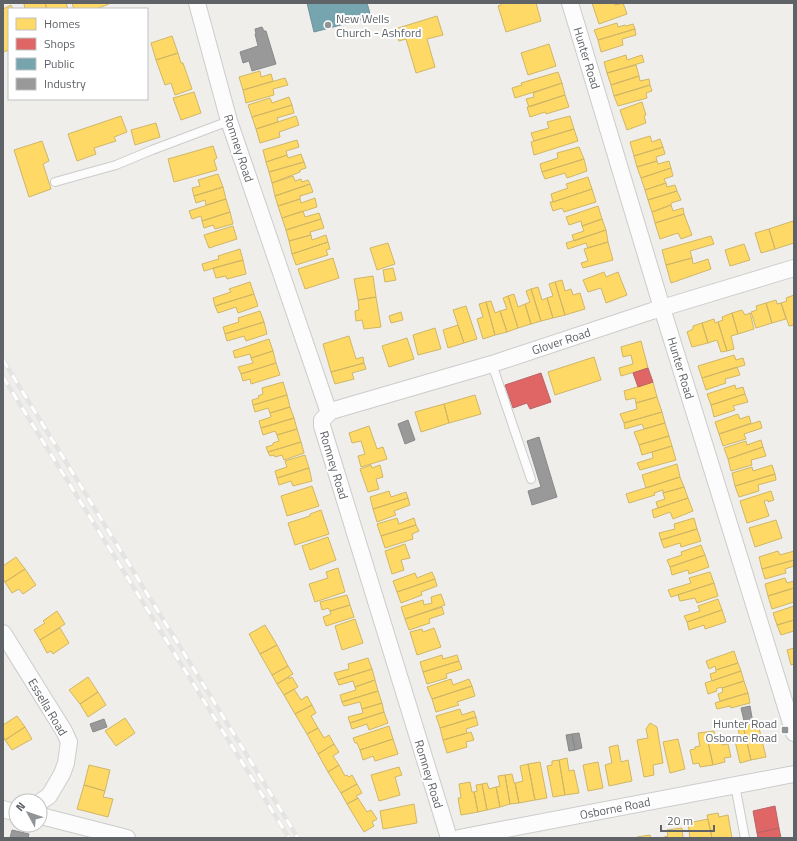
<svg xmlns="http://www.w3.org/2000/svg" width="797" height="841" viewBox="0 0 797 841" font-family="'Titillium Web',sans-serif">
<rect width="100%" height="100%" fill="#efeeea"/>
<path fill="#ffd966" stroke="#cfb667" d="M27,3H45L47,9H25L24,4Z
M45,3H66L68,9H47Z
M72,3H108L109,4L96,9H74Z
M501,3H536L541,21L506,32L498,6L501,5Z
M592,3H614L615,5L623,3L627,14L599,24Z
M11,5L13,9H9V50L3,52V9Z
M437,16L443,35L427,39L435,67L416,73L406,39L399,41L395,29Z
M617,23L618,27L625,25L626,26L633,24L635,29L598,40L594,30Z
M635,29L636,35L622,39L623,45L601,52L598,40Z
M172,36L178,53L156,60L151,43Z
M549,44L556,66L528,75L521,53Z
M178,53L181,63H183L192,89L175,95L171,83L165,85L156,60Z
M626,55L627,60L642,55L644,62L607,73L604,62Z
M636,65L639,76L611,85L607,73Z
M260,71L261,77L271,74L273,81L243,90L239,77Z
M558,72L562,83L515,98L512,88L522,85L521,83Z
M639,76L640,81L649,79L650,85L614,96L611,85Z
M285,78L288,85L273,89L274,95L246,103L243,90Z
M562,83L565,95L529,107L526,99L534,97L533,93Z
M650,85L652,91L646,93L647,98L618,106L614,96Z
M194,92L201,113L181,120L173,98Z
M565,95L569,107L546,114L545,112L530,117L527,107Z
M289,97L292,105L252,117L248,105L270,98L272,103Z
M642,102L646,115L644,116L646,123L627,130L620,110Z
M292,105L294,113L277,118L278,122L256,129L252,117Z
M121,116L127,132L114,137L116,141L94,148L96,154L77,161L68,134Z
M296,116L299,125L279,132L280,137L260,143L256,129Z
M570,116L574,129L534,141L531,133L549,128L547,122Z
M156,123L160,137L135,145L131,130Z
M574,129L578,141L534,155L531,142Z
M650,136L652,142L660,139L663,147L634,156L630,142Z
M297,140L299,147L286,151L287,155L266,162L263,150Z
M42,141L49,161L43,164L51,189L29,197L14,150Z
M213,146L217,158L214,160L217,170L174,182L168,159Z
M579,147L584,159L542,172L540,164L558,158L557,153Z
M663,147L665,154L656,157L657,161L637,167L634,156Z
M301,154L304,162L269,172L266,162L287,155L288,158Z
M584,159L587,171L567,178L565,173L545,179L542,172Z
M657,161L658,164L669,161L671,168L641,178L637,167Z
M304,162L306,168L300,170V172L272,183L269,172Z
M671,168L673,176L664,179L666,183L645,190L641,178Z
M218,174L223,187L194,196L192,188L200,186L198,180Z
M293,176L295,181L301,179L302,182L308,180L310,184L275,196L272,183Z
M588,177L592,189L553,202L551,194L568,188L566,184Z
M666,183L667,187L675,185L677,191L648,200L645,190Z
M310,184L313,192L300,196V199L278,206L275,196Z
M223,187L226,199L206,205L205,200L196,203L194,196Z
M592,189L596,202L564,212L562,208L553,211L550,202H553Z
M677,191L681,200L671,203V205L652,212L648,200Z
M315,198L317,207L282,218L278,206L300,199L301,203Z
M226,199L230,212L202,221L201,216L192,219L189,211Z
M671,205L673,211L683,208L684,214L655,223L652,212Z
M598,206L602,219L582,226L581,221L569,225L566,217Z
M303,211L305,217L319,213L321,219L286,230L282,218Z
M230,212L233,224L215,229L213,225L204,228L202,221Z
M684,214L692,235L681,239L678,233L660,239L655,223Z
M321,219L324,228L310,232L311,235L289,241L286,230Z
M602,219L606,230L574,241L572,235L584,231L582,226Z
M793,221L794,225V243L775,249L769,229Z
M233,226L237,239L209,248L204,235Z
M769,229L775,249L761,253L755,233Z
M606,230L608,242L588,248L586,243L568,249L566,243Z
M311,235L312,240L326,235L328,242L292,254L289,241Z
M711,236L714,244L690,251L692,258L666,265L662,250Z
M328,242L330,249L326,250L328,255L296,265L292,254Z
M608,242L613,260L583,268L581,263L588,261L584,249Z
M388,243L395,264L377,270L370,248Z
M744,244L750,260L730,266L725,250Z
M240,249L243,260L204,271L202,264L219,259L218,256Z
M333,258L339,278L305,289L298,269Z
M692,258L693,264L708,259L711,269L671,283L666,265Z
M243,260L246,274L227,279L226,276L216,278L213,268Z
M393,268L396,280L385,282L383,270Z
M604,272L606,277L618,272L627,295L606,303L601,288L588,292L583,280Z
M373,276L376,297L358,300L354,279Z
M562,280L565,291L571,289L573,295L580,293L585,309L565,315L555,282Z
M250,282L254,294L215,306L213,298L231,292L229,289Z
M555,282L565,315L553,318L547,298L553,296L549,284Z
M538,287L542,300L547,298L553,318L541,321L531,289Z
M531,289L541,321L531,324L525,304L530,302L526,291Z
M254,294L258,306L238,313L236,307L218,313L215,306Z
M514,294L518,307L525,304L531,324L518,328L508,296Z
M794,295V325L789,326L781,303L787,301L786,298Z
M508,296L518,328L507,332L500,311L507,309L503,298Z
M376,297L381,327L364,329L362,320L356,321L355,311L359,310L358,300Z
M776,300L777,304L781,303L786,319L772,323L766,303Z
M491,301L495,313L500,311L507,332L495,335L486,302Z
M486,302L495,335L483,339L477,319L483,317L479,304Z
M766,303L772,323L756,328L751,312L757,310L756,306Z
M466,306L477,339L464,343L453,310Z
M742,310L745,315L750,313L754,329L738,334L732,313Z
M260,311L264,322L225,334L223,327L239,322L238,318Z
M401,312L403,320L391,323L389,316Z
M732,313L738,334L731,336L734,349L727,351L718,322L723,320L722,317Z
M714,319L715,323L718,322L727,351L721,352L717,340L708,343L702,323Z
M264,322L267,334L246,341L244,336L227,341L225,334Z
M702,323L708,343L692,347L687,332L693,329V326Z
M458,325L464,343L448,348L443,330Z
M435,328L441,349L418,355L413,335Z
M349,336L356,359L363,357L364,363L331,372L323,344Z
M407,338L414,359L389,367L382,346Z
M269,339L273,351L251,358L250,354L235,358L233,351Z
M641,341L648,368L621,376L619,368L633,364L631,355L623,357L621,347Z
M273,351L276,363L241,374L238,367L253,363L251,358Z
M734,355L736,360L743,358L745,365L702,378L698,366Z
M594,357L601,380L555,395L548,372Z
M276,363L280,375L251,384L250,379L243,381L241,374Z
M364,363L366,369L352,373L354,379L335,384L331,372Z
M737,367L740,375L725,379L726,383L706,390L702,378Z
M283,382L287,395L253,405L252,400L259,398L258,396L263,394L262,388Z
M653,382L657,397L636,403L635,398L626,400L624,391Z
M735,385L736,389L743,387L745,394L711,405L707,394Z
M745,394L748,402L733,406L735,410L714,417L711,405Z
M287,395L290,407L270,413L268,408L255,412L253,405Z
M475,395L481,414L449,423L444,404Z
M657,397L662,412L624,423L620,414L637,409L636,403Z
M444,404L449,423L421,432L415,412Z
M290,407L294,418L261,428L259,421L271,417L270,413Z
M662,412L665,423L644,429L642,424L625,429L624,423Z
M738,414L740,419L749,416L751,423L719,434L715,422Z
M294,418L297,429L277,435L275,431L263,435L261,428Z
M760,421L762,428L744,434L746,439L723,446L719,434Z
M665,423L669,436L639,445L634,432Z
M369,426L377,449L383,447L387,459L361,467L358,456L365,454L361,441L352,443L349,433Z
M297,429L301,442L268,452L266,447L273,445V443L279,441L277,435Z
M669,436L672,446L642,455L639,445Z
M761,440L763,447L728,459L724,448L746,441L747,445Z
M301,442L304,453L284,460L282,455L275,457L274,455L270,456L268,452Z
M672,446L676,460L640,470L637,463L653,458L652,452Z
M763,447L766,456L751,460L752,465L731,471L728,459Z
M305,455L309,468L277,478L275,471L287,467L285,461Z
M677,464L680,477L646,488L642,475Z
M371,465L372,468L380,465L383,477L376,479L379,489L368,492L360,469Z
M772,465L775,474L735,486L732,473L752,467L753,471Z
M309,468L312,481L293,486L291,481L279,485L277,478Z
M775,474L776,480L758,485L759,491L739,497L735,486Z
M680,477L684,487L663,493V490L654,493L655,495L629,503L626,494Z
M312,486L319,506L287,516L281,496Z
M684,487L688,498L658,508L656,502L665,499L663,493Z
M389,491L391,497L406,492L408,498L373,509L370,497Z
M771,491L774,500L768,502V500L764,501L769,516L747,523L740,501Z
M408,498L410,505L394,511L396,515L377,522L373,509Z
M688,498L693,511L673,519L670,512L654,518L652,510Z
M321,510L329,534L295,545L288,523L310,516V514Z
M397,518L399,524L414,518L416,525L381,536L377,524Z
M694,518L697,529L661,540L659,533L675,529L674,524Z
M776,520L782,538L755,547L749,528Z
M416,525L419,531L412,534L413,539L385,548L381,536Z
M697,529L701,541L681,547L680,543L664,548L661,540Z
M328,537L336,560L310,570L302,546Z
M405,544L410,558L401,560L404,570L392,574L385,551Z
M701,545L705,555L670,567L667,560L682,555L681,552Z
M778,551L780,555L794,551V560L762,569L759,557Z
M705,555L709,567L689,574L688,570L672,575L670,567Z
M16,557L25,569L5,582L3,579V566Z
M794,560V566L785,569L786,573L765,579L762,569Z
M338,568L345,592L315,602L309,584L328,578L326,572Z
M25,569L36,585L23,594L19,589L12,593L5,582Z
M432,572L435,579L397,592L393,581L415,573L417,578Z
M710,572L714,583L671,597L668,590L691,583L689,578Z
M785,578L787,583L794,581V588L768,596L765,584Z
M435,579L437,586L421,592L422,595L401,603L397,592Z
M714,583L718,596L697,603L695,598L680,601L678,595Z
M794,588V602L772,609L768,596Z
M441,594L445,605L405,619L401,607L423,600L424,605L432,603L431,597Z
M347,595L350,605L330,611L328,608L322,610L320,602Z
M718,599L722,610L687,622L684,616L700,611L698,606Z
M350,605L354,617L326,626L323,617L331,614L330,611Z
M794,606V620L777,625L773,613Z
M442,607L444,614L429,619L430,623L409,630L405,619Z
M722,610L726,622L705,629L704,625L689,630L687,622Z
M57,611L65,624L40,640L34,630L45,623L43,621Z
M355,619L363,643L342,650L335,626Z
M794,620V631L781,635L777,625Z
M265,625L277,645L260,654L249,634Z
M60,628L69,643L53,654L51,651L47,653L40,640Z
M434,628L441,647L417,655L410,632L422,629L423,632Z
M277,645L288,666L272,675L260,654Z
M794,648V664L791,665L787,650Z
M734,651L738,663L716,670L715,666L709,669L706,661Z
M442,655L443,659L457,655L459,661L423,672L420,662Z
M368,658L372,669L337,680L334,673L349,669L348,664Z
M459,661L462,669L446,674L447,678L427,684L423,672Z
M738,663L741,671L712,681L710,674L716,672V670Z
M288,666L293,674L277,684L272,675Z
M372,669L375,680L355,687L353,681L339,685L337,680Z
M741,671L744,681L722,688L721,687L716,689L717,691L708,694L705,683Z
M88,677L98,692L80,704L69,690Z
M289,677V679L292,677L298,687L284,695L277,684Z
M451,679L453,685L469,679L472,686L432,699L427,687Z
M375,680L378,691L342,702L340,695L356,690L355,687Z
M744,681L748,693L720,701L718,694L723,692L722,688Z
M472,686L475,696L457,702L459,705L436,712L432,699Z
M294,689L301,700L307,696L312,705L295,714L284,695Z
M378,691L382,703L362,709L360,702L344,706L342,702Z
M98,692L106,705L88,717L80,704Z
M748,693L750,703L731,708L730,706L717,709L715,703Z
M382,703L384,712L350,723L348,717L363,713L362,709Z
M312,705L316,713L311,716L318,728L307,734L295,714Z
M460,709L462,715L474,711L476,717L440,728L436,716Z
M384,712L388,723L369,730L367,724L352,729L350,723Z
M17,716L25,727L5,740L3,736V725Z
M476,717L478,725L466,729L467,733L443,740L440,728Z
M125,718L135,733L116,746L105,731Z
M650,723L657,727L663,763L653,765L654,775L644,777L637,740L648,738L646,729Z
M753,723L754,729L759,728L766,757L751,760L743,725Z
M743,725L751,760L740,763L735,741L740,740L738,727Z
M389,726L393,739L360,750L357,743H355L353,738Z
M25,727L32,739L12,750L5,740Z
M318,728L324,738L329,735L334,744L318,754L307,734Z
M714,731L716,742L721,741L722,745L728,744L731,757L724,758L725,762L713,765L706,732Z
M471,732L474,740L466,742L467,747L447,753L443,740Z
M706,732L713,765L700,767L699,763L693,764L690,750L695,749V747L700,746L698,733Z
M393,739L398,754L375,761L373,756L363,760L360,750Z
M678,739L685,769L670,773L663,742Z
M334,744L339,752L333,756L339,765L328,772L318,754Z
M618,745L621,762L628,760L632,781L609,786L605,765L612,763L609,747Z
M567,758L569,771L574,770L579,793L565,795L559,760Z
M559,760L565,795L553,797L547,766L552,765V761Z
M540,762L547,798L535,800L528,764Z
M598,762L603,788L588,791L583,765Z
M528,764L535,800L519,803L515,783L523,781L520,766Z
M89,765L110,770L105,791L84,785Z
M339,765L345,776L347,775L349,777L352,775L357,784L341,793L328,772Z
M399,767L402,775L395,777L400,795L379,801L371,775Z
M512,774L514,783H515L519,803L510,804L505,775Z
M505,775L510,804L500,807L496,787L500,786L498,776Z
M470,782L472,792H474L478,812L461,815L458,798H461L459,784Z
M487,783L489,789L496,787L500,807L487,810L482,784Z
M357,784L362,793L356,796L358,798L347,804L341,793Z
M482,784L487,810L478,812L474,792L477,791L476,785Z
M84,785L105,791L103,797L113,799L108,817L77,809Z
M358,798L367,812L371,810L377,819L372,822L374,826L364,832L347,804Z
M414,804L417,823L383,829L380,811Z
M718,813L719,817L728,815L732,838H712L707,815Z
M708,819L712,838H690L688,823Z
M682,828L683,838H661L668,836L667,830Z
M650,835L651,838H637V837Z"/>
<path fill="#e06666" stroke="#b96567" d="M648,368L653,382L638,387L633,373Z
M541,373L551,402L530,409L527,403L513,408L505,385Z
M775,806L779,828L757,833L753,811Z
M779,828L781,838H758L757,833Z"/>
<path fill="#76a5af" stroke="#6f919a" d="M307,3H367L371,17L314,32Z"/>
<path fill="#999" stroke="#88898a" d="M262,27L264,31H266L276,64L252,71L249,61L243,63L240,52L258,46L255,34H256L255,29Z
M408,420L415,440L405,444L398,424Z
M539,437L557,497L532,505L528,491L541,487L527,441Z
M750,706L753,723L745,725L741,708Z
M104,719L107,727L93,732L90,724Z
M579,733L582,748L575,750L572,734Z
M572,734L575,750L569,751L566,735Z
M12,830L29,834L28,838H10Z"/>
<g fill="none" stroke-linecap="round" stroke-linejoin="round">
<defs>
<path id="service" d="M55,182L116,165L152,150L229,121
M492,364L531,479
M735,785L745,838"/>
<path id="minor" d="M197,3L229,121L329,413
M570,3L662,308L794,733
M3,633L64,731L69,742L66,763L62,774L49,796L40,802
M3,809L13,812L16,811
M40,814L45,817L127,838
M449,838L322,426V420L331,411L492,364L652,311L794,268
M459,838L794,774"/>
</defs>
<use href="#service" stroke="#cbcccc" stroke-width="10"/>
<use href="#minor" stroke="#cbcccc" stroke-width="18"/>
<use href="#service" stroke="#fdfcfc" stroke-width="8"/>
<use href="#minor" stroke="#fdfcfc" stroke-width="16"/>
<defs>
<path id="rail" d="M3,360L298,838
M3,377L289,838"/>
</defs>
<use href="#rail" stroke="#e4e4e4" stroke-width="4.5"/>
<use href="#rail" stroke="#fff" stroke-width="3" stroke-dasharray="9" stroke-linecap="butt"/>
</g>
<g fill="#919496" stroke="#fff" stroke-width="1.5">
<circle cx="328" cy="25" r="4"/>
<rect x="781" y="726" width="8" height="8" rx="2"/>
</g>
<g text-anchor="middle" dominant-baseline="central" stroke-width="4" stroke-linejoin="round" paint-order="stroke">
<g font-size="12" fill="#5f6368" stroke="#fff" text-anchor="start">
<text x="336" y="18">New Wells<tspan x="336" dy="14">Church - Ashford</tspan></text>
<text x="777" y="723" text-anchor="end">Hunter Road<tspan x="777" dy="14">Osborne Road</tspan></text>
</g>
<g font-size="12" fill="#5f6368" stroke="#fff">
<text transform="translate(587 58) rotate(73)">Hunter Road</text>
<text transform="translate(239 148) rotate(72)">Romney Road</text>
<text transform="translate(561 341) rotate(-18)">Glover Road</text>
<text transform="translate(681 368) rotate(73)">Hunter Road</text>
<text transform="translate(334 465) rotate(73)">Romney Road</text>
<text transform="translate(48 707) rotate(59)">Essella Road</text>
<text transform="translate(429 774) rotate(73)">Romney Road</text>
<text transform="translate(615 808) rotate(-11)">Osborne Road</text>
</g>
</g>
<rect width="797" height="841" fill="none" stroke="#5f6368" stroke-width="8"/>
<rect x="8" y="8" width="140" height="92" fill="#ffffff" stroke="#bfc1c3"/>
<rect x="16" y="18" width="20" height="12" fill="#ffd966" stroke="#bfc1c3"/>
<text x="44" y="28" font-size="12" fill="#5f6368">Homes</text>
<rect x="16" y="38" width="20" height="12" fill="#e06666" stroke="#bfc1c3"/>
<text x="44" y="48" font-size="12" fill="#5f6368">Shops</text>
<rect x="16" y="58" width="20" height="12" fill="#76a5af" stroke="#bfc1c3"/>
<text x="44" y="68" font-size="12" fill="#5f6368">Public</text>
<rect x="16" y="78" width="20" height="12" fill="#999999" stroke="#bfc1c3"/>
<text x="44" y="88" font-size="12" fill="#5f6368">Industry</text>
<g transform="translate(28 813) rotate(310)"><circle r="19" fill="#ffffff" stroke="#bfc1c3"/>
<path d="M0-3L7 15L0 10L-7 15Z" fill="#919496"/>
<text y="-6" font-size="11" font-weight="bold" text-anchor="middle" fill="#5f6368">N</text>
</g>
<path d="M661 825v6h53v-6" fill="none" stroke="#5f6368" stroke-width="2"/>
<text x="667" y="825" font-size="12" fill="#5f6368" stroke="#ffffff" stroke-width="3" paint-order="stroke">20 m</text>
</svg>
